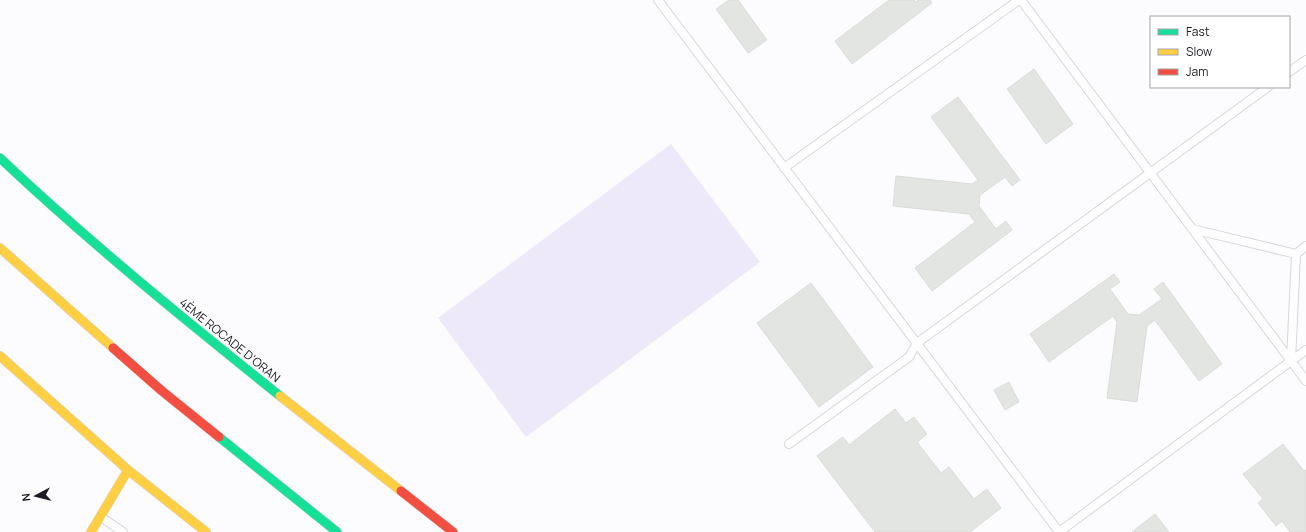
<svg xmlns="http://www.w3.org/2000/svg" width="1306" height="532" viewBox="0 0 1306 532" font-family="Manrope,sans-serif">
<rect width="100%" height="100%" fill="#fcfbfd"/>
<path fill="#eee9f9" d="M671,144L760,262L526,437L438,318Z"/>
<path fill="#e3e5e2" stroke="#dbddda" d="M729,0H738L767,40L748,53L716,9Z
M889,0H914L916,2L918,0H930L932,3L852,64L835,41Z
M1034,69L1073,124L1046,144L1007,89Z
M958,97L1020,180L1012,186L1005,177L980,195L979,206L996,229L1006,221L1012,230L932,291L915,268L975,222L969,214L893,206L896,176L972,184L978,180L931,117Z
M1114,274L1120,282L1110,289L1128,314L1139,315L1162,299L1154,289L1163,282L1222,364L1199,381L1155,320L1147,326L1137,402L1107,398L1117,322L1113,316L1049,362L1030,334Z
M811,283L873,367L819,407L757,323Z
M1009,382L1019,402L1005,410L994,390Z
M895,409L906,423L914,417L927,434L917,442L941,473L949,467L974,499L987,489L1001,508L970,532H875L817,456L843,437L849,445Z
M1283,444L1304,471L1306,470V532H1290L1282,521L1276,526L1258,503L1263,499L1243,474Z
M1155,514L1169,532H1132Z"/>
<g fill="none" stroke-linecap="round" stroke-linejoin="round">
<defs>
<path id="lane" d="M658,0L1059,532
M1021,0L1306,381
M1289,72L1306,60
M784,168L1019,0
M1192,229L1296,254L1291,361
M1296,254L1306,246
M789,444L909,357L917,343L1268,87
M101,517L123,532
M1059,532L1306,350"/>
<path id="fast" d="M0,158C89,242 184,319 280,396
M219,437L337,532"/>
<path id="slow" d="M0,248L113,348
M0,356L128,470L206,532
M280,396L401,491
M91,532L128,470"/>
<path id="jam" d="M113,348L162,391L219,437
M401,491L453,532"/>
</defs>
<use href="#lane" stroke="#d8d6db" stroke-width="10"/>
<use href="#fast" stroke="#d8d6db" stroke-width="10"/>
<use href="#slow" stroke="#d8d6db" stroke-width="10"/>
<use href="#jam" stroke="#d8d6db" stroke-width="10"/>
<use href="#lane" stroke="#fffeff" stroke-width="8"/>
<use href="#fast" stroke="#16e098" stroke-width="9"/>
<use href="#slow" stroke="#ffcf43" stroke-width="9"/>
<use href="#jam" stroke="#f24e42" stroke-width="9"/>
</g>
<g text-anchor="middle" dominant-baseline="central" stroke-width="3" stroke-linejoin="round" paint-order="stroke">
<g font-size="12" fill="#1d1b23" stroke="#fff">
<text transform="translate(230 340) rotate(39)">4ÈME ROCADE D'ORAN</text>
</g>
</g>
<rect x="1150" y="16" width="140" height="72" fill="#ffffff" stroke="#a5a4a7"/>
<rect x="1158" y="29" width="20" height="6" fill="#16e098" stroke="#a5a4a7"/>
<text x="1186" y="36" font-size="12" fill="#1d1b23">Fast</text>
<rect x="1158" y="49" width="20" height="6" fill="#ffcf43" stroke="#a5a4a7"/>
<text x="1186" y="56" font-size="12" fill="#1d1b23">Slow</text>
<rect x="1158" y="69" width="20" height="6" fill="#f24e42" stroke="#a5a4a7"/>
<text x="1186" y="76" font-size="12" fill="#1d1b23">Jam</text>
<g transform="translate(36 496) rotate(263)" stroke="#ffffff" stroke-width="3" paint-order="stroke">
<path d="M0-3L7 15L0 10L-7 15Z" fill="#1d1b23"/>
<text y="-6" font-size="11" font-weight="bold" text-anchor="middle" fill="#1d1b23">N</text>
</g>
</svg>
